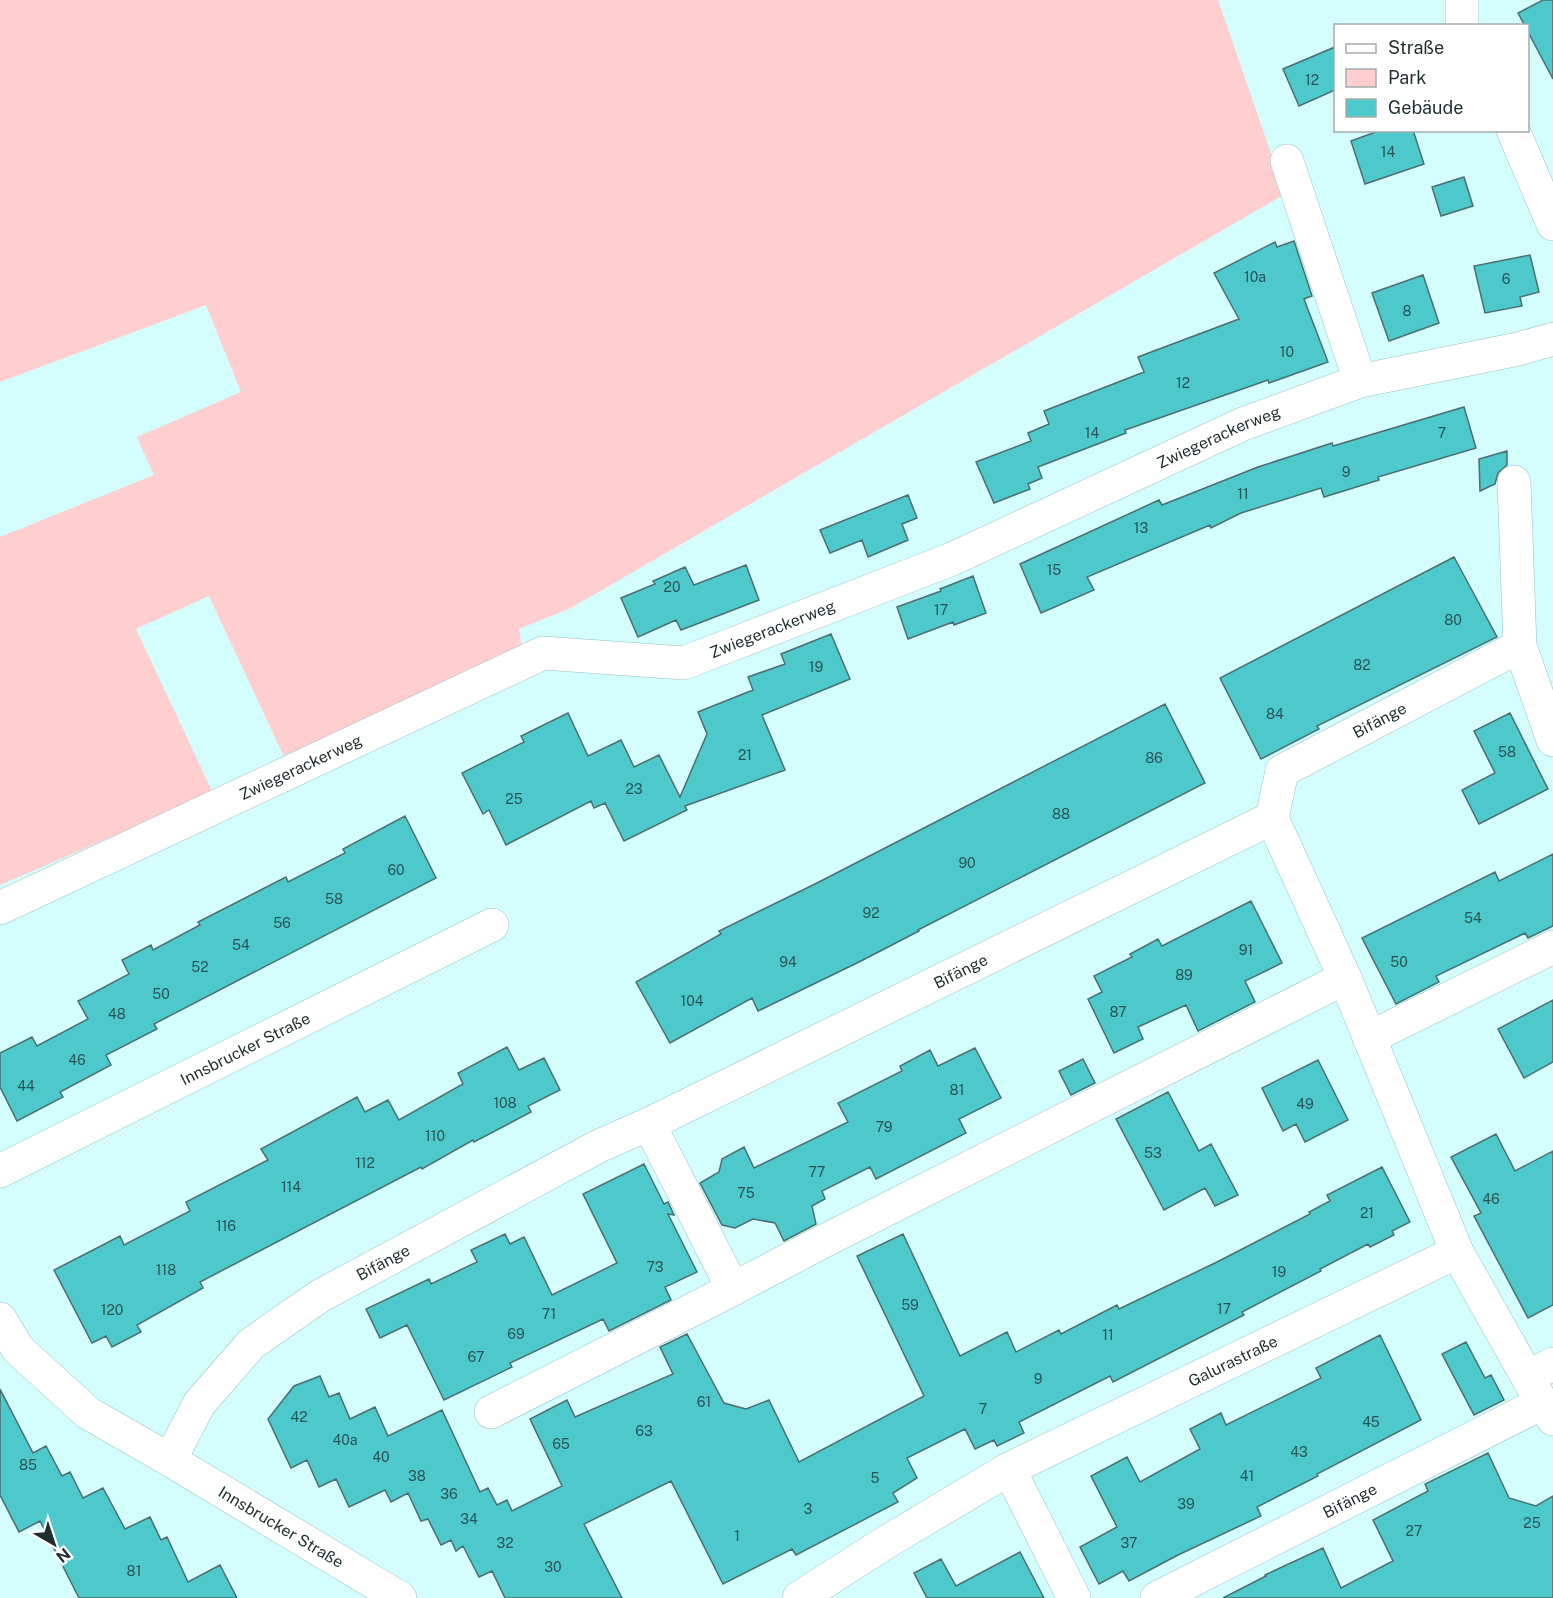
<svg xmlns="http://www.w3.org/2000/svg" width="1553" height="1598" viewBox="0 0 1553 1598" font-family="'Public Sans',sans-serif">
<rect width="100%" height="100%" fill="#d4fdfe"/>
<path fill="#fecfce" d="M0,0H1218L1285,194L571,608L519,629L522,648L286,761L209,596L136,629L213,793L0,885V537L154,475L137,437L241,392L206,305L0,382Z"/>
<path fill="#4dc8cb" stroke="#4b6f70" stroke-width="1.5" d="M1543,0H1553V79L1527,30V26H1525L1518,13Z
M1335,47V90L1299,106L1283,69Z
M1381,130H1413L1424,164L1365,184L1351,141Z
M1464,177L1473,206L1441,216L1432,187Z
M1294,241L1312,296L1304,299L1328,362L1269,383L1268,380L1125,430L1126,433L1038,467L1042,478L1028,484L1030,489L994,503L976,462L1031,441L1028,433L1049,424L1044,411L1144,372L1138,357L1239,319L1214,273L1275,242L1277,247Z
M1530,255L1539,292L1520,297L1522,306L1485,313L1474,266Z
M1423,275L1439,323L1389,341L1372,293Z
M1464,407L1476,448L1378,477L1379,480L1324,497L1321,488L1241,513L1211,528L1210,525L1087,577L1094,590L1041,613L1020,564L1159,500L1162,505L1258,467L1332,443L1333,446Z
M1507,451V465L1498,473L1495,484L1480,491L1479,459Z
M908,495L917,518L902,524L908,540L868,557L862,540L830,553L820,530Z
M1454,557L1497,637L1317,726L1319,729L1261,759L1220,678Z
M746,565L759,600L681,630L676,620L638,637L621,598L655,584L653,581L685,567L694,585Z
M973,576L986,613L954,625L953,622L908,639L897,607L941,591L940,589Z
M831,634L850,679L762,715L785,770L685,806L687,810L624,841L605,803L594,808L591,801L506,845L489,810L483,814L462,773L524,742L521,736L568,713L588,756L621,740L634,767L659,755L680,797L707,734L698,712L753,690L748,677L785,664L781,654Z
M1165,704L1205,783L918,930L919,931L859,962L758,1011L752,998L670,1043L636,982L721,934L719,931L817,883Z
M1510,713L1548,789L1479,824L1462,790L1495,773L1474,731Z
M405,816L436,878L154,1024L157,1029L106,1055L111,1065L60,1092L63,1097L17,1121L0,1087V1053L32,1037L37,1046L88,1019L78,1001L129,974L122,960L151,945L153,950L200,925L198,922L286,877L288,882L345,853L343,849Z
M1553,854V926L1528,938L1525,933L1436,976L1439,982L1396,1004L1362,938L1495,872L1499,881Z
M1251,901L1282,963L1245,981L1255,1002L1198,1031L1186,1005L1138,1027L1143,1039L1114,1053L1088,999L1102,992L1094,976L1132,957L1130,954L1158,939L1162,946Z
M1553,1000V1062L1524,1078L1498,1029Z
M507,1047L519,1070L544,1058L560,1090L528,1106L531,1112L474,1142L473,1140L422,1169L421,1167L200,1282L203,1288L137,1325L141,1332L112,1347L106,1336L92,1343L54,1270L120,1236L124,1245L190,1211L186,1202L268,1160L261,1149L357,1097L365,1112L388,1100L399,1120L463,1084L458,1073Z
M975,1048L1001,1098L959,1119L966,1133L876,1179L870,1167L822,1191L825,1199L812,1206L816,1224L784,1241L775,1223L753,1219L735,1228L722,1225L700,1183L719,1172L722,1159L744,1147L754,1168L848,1122L838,1103L902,1071L900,1066L930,1050L938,1066Z
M1083,1059L1095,1083L1071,1095L1059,1071Z
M1318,1060L1348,1120L1305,1142L1296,1124L1283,1131L1262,1088Z
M1168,1092L1199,1151L1211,1144L1238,1195L1215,1206L1205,1188L1164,1210L1116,1119Z
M1496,1134L1515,1171L1553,1151V1305L1528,1318L1474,1216L1481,1213L1451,1157Z
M644,1164L664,1204L668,1202L674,1215L668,1214L697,1272L665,1287L671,1300L609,1331L603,1319L510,1363L512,1367L444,1400L407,1325L380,1338L366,1309L429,1279L431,1284L477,1262L471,1250L505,1234L510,1244L524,1237L552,1295L617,1263L583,1194Z
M1382,1167L1410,1222L1392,1231L1394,1235L1370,1247L1368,1244L1320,1269L1321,1271L1242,1312L1244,1315L1113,1382L1110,1376L1019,1422L1024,1433L997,1446L994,1440L975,1449L965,1429L907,1458L917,1478L893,1493L898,1502L796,1555L792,1549L723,1584L671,1481L584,1524L622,1598H505L492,1571L479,1577L463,1546L456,1551L451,1540L441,1545L428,1519L421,1521L408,1493L391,1502L385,1490L349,1507L336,1479L319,1487L307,1460L291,1468L268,1419L294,1386L320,1376L329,1397L339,1393L350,1419L375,1407L388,1436L442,1410L480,1492L488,1488L497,1505L507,1500L512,1511L562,1486L530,1419L567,1400L575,1417L673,1374L660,1347L687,1334L724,1403L746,1409L769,1400L799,1462L924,1396L857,1256L903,1234L960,1356L1007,1332L1016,1352L1059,1330L1061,1334L1117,1305L1119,1309L1217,1262L1310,1214L1309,1212L1330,1201L1327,1195Z
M1380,1335L1421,1420L1317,1474L1318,1476L1257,1507L1261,1516L1178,1555L1129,1581L1123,1571L1099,1584L1080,1547L1117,1527L1091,1476L1127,1457L1140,1482L1200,1449L1190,1429L1221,1413L1226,1425L1321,1378L1316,1368Z
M1466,1342L1485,1378L1491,1375L1504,1400L1474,1415L1442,1354Z
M0,1389L33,1453L46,1446L62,1476L70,1472L83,1498L103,1488L125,1529L150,1517L161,1540L167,1537L188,1582L220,1565L237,1598H79L40,1521L19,1532L0,1495Z
M1488,1453L1509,1498L1536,1506L1553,1496V1598H1223L1266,1576L1265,1575L1323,1548L1341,1588L1393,1561L1373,1520L1428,1491L1425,1484Z
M1020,1552L1044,1598H927L914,1573L941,1559L956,1586Z"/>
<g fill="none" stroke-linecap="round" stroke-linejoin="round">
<defs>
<g id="minor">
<path d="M1462,0V26"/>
<path d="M1513,130L1553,224"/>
<path d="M1287,161L1360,381"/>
<path d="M1514,482L1520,646L1553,740"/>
<path id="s1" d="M1272,818L1282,771L1520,646"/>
<path id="s2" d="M0,908L543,653L684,663L952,559L1243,424L1360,381L1518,349L1553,339"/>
<path d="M1369,1038L1553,947"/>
<path d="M649,1124L733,1289L822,1242L1345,978"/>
<path id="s3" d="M0,1171L492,925"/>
<path id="s4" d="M0,1319L18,1349L88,1413L170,1460L400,1598"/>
<path d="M1528,1377L1553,1364"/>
<path d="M491,1412L733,1289"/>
<path id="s5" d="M170,1460L199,1404L251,1344L320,1296L599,1146L649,1124L1272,818L1345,978L1457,1252L1542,1403L1553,1419"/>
<path d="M1009,1469L1074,1598"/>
<path id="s6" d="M799,1598L888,1541L1009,1469L1457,1252"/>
<path id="s7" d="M1157,1598L1542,1403"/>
</g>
</defs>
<use href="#minor" stroke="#99c0c1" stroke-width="34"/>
<use href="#minor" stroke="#fff" stroke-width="33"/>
</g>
<g text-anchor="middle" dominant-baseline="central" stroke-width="6" stroke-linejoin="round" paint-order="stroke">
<g font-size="14" fill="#2a5556">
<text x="1312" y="80">12</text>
<text x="1388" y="152">14</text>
<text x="1255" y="277">10a</text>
<text x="1506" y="279">6</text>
<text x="1407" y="311">8</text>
<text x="1287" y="352">10</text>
<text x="1183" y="383">12</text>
<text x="1092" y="433">14</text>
<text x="1442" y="433">7</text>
<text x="1346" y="472">9</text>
<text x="1243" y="494">11</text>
<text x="1141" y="528">13</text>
<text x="1054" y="570">15</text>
<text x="672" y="587">20</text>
<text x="941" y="610">17</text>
<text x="1453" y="620">80</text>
<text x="1362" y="665">82</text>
<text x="816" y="667">19</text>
<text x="1275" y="714">84</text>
<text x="1507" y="752">58</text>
<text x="745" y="755">21</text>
<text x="1154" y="758">86</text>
<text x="634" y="789">23</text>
<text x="514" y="799">25</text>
<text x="1061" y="814">88</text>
<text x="967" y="863">90</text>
<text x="396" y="870">60</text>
<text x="334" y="899">58</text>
<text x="871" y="913">92</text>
<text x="1473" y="918">54</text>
<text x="282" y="923">56</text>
<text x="241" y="945">54</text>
<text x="1246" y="950">91</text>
<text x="788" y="962">94</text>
<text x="1399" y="962">50</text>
<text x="200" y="967">52</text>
<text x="1184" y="975">89</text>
<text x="161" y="994">50</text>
<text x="692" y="1001">104</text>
<text x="1118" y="1012">87</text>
<text x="117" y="1014">48</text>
<text x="77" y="1060">46</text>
<text x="26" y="1086">44</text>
<text x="957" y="1090">81</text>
<text x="505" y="1103">108</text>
<text x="1305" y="1104">49</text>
<text x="884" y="1127">79</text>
<text x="435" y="1136">110</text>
<text x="1153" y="1153">53</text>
<text x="365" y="1163">112</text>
<text x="817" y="1172">77</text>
<text x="291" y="1187">114</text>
<text x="746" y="1193">75</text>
<text x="1491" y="1199">46</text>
<text x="1367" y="1213">21</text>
<text x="226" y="1226">116</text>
<text x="655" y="1267">73</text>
<text x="166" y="1270">118</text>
<text x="1279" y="1272">19</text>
<text x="910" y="1305">59</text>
<text x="1224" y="1309">17</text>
<text x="112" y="1310">120</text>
<text x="549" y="1314">71</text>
<text x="516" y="1334">69</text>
<text x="1108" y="1335">11</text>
<text x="476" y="1357">67</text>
<text x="1038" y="1379">9</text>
<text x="704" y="1402">61</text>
<text x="983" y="1409">7</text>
<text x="299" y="1417">42</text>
<text x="1371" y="1422">45</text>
<text x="644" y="1431">63</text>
<text x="345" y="1440">40a</text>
<text x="561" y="1444">65</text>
<text x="1299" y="1452">43</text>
<text x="381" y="1457">40</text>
<text x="28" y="1465">85</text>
<text x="417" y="1476">38</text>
<text x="1247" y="1476">41</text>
<text x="875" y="1478">5</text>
<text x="449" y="1494">36</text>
<text x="1186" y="1504">39</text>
<text x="808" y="1509">3</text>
<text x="469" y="1519">34</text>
<text x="1532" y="1523">25</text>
<text x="1414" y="1531">27</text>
<text x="737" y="1536">1</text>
<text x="505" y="1543">32</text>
<text x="1129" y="1543">37</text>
<text x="553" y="1567">30</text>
<text x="134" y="1571">81</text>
</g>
<g font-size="16" fill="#1f2f2f" stroke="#fff">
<text stroke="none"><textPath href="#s2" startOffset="1322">Zwiegerackerweg</textPath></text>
<text stroke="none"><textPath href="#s2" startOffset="836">Zwiegerackerweg</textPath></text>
<text stroke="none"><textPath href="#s1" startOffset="158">Bifänge</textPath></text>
<text stroke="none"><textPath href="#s2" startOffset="332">Zwiegerackerweg</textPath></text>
<text stroke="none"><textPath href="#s5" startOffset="945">Bifänge</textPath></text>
<text stroke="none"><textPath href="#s3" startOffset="274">Innsbrucker Straße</textPath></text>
<text stroke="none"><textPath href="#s5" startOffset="298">Bifänge</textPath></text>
<text stroke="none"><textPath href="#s6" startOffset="495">Galurastraße</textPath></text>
<text stroke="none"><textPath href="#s7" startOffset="216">Bifänge</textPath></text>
<text stroke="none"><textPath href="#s4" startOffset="354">Innsbrucker Straße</textPath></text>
</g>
</g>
<rect x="1334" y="24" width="195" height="108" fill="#ffffff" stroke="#a5acac" stroke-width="1.5"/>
<rect x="1346" y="44" width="30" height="9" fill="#ffffff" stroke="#a5acac" stroke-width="1.5"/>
<text x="1388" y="54" font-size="18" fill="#1f2f2f">Straße</text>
<rect x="1346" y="69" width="30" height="18" fill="#fecfce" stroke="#a5acac" stroke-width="1.5"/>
<text x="1388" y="84" font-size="18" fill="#1f2f2f">Park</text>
<rect x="1346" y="99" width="30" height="18" fill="#4dc8cb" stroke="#a5acac" stroke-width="1.5"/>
<text x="1388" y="114" font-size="18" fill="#1f2f2f">Gebäude</text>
<g transform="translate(54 1544) rotate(141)" stroke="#ffffff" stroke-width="4.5" paint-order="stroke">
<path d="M0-4.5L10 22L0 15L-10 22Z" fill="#1f2f2f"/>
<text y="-9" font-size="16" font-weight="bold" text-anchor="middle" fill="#1f2f2f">N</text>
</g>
</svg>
